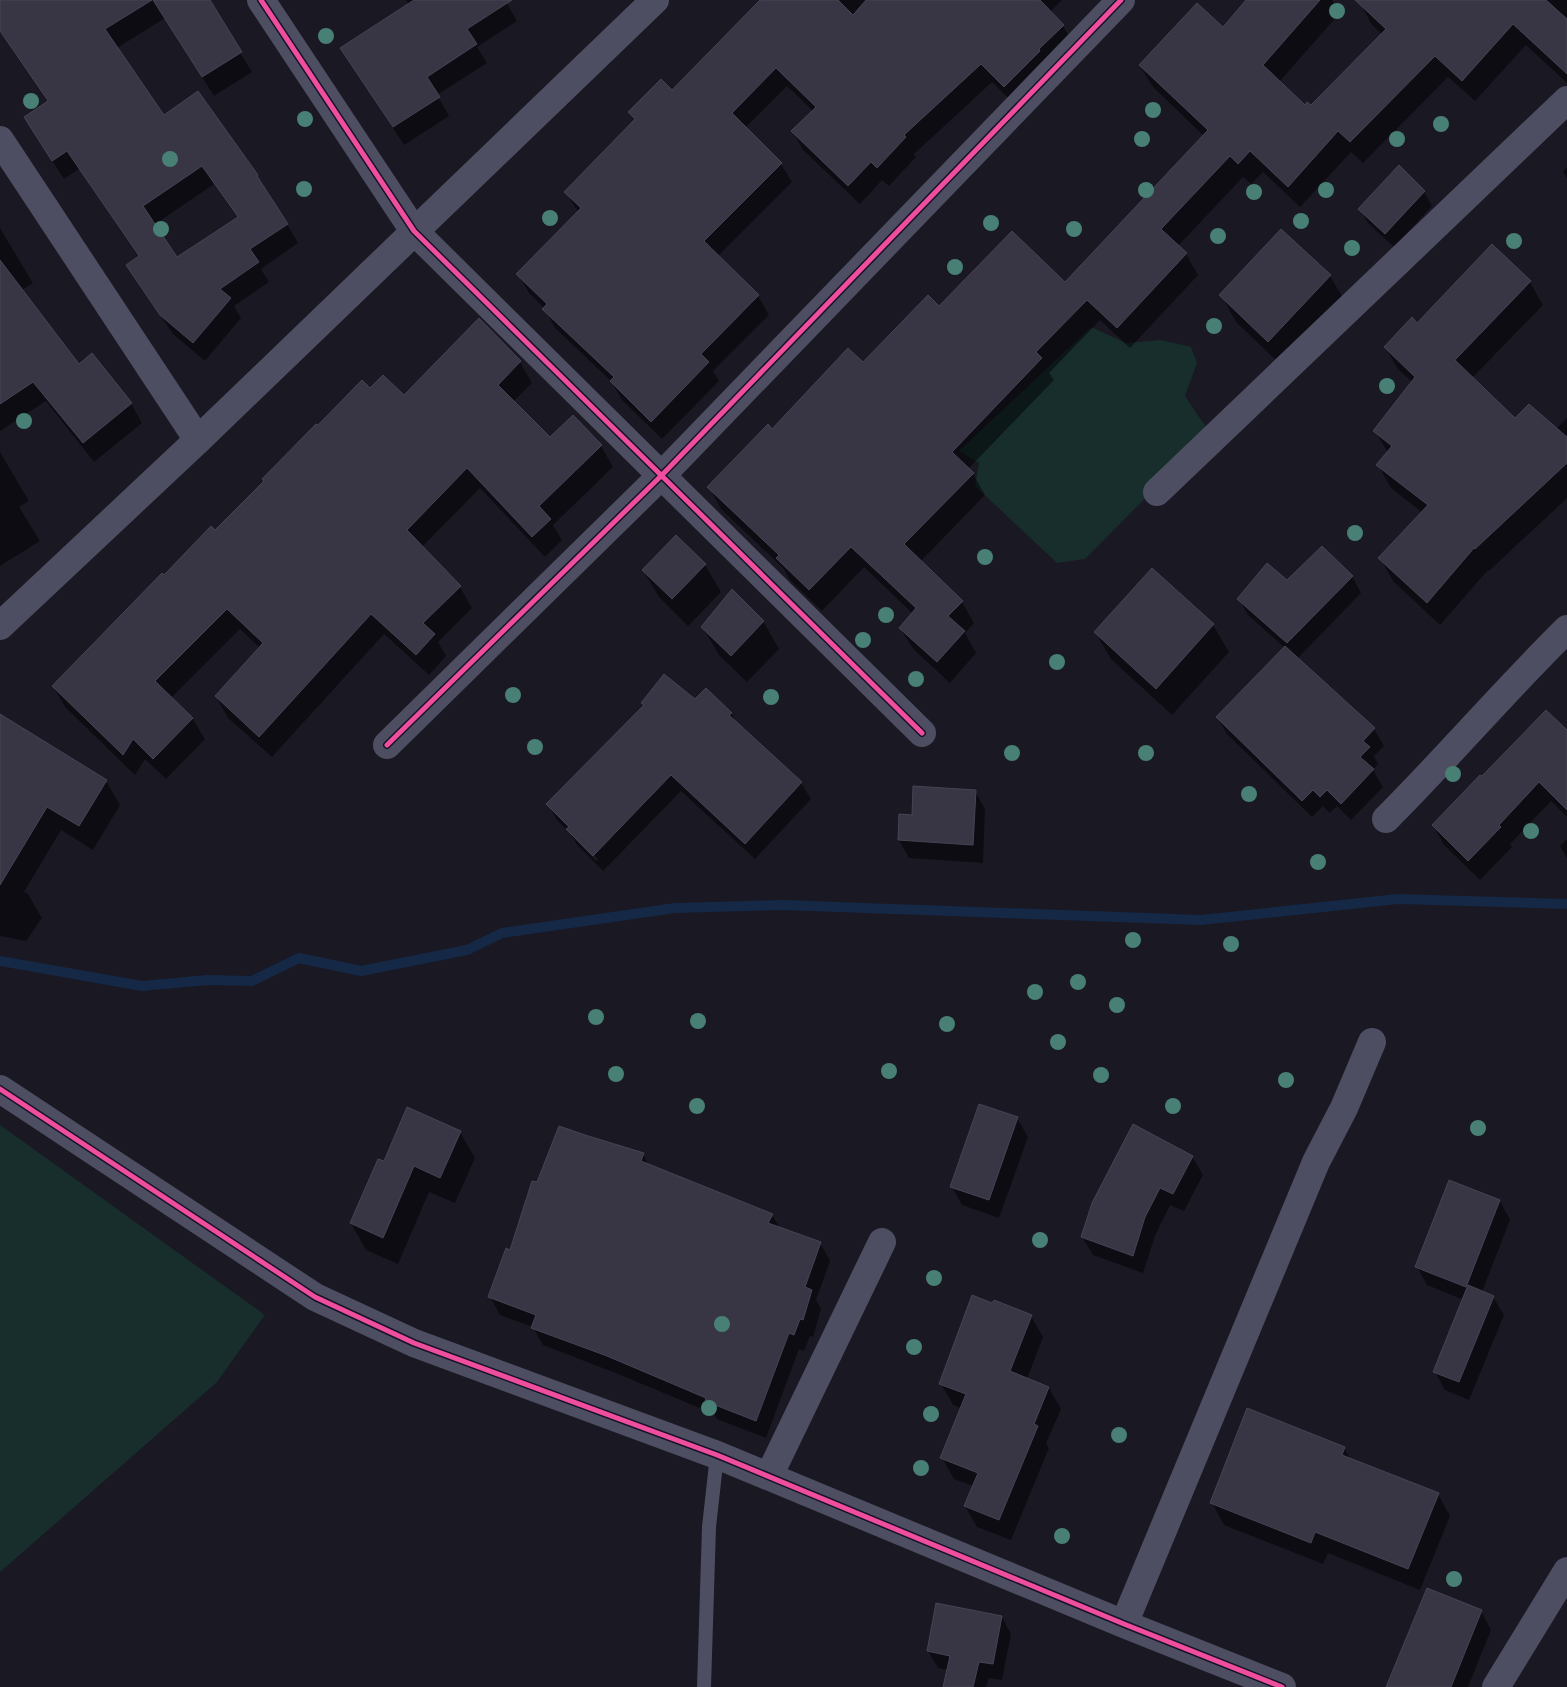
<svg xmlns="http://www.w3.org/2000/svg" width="1567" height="1687" viewBox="0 0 1567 1687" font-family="'Space Grotesk',sans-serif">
<rect width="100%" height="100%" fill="#1a1822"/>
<path fill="#172e2d" d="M1091,327L1126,343L1161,340L1191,347L1197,363L1185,396L1210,433L1085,559L1057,563L975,486L979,463L959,451Z
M0,1125L265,1315L217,1382L0,1572Z"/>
<path fill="#0007" fill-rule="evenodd" d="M0,0H208L252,72L214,96L165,18L117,48L163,117L287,224L298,243L261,269L269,282L234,306L241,318L205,361L173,334L139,284L128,265L139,258L79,169L64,179L37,137L48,103L0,32ZM214,184L238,219L177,258L154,225Z
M406,0H505L517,21L477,47L487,63L437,95L449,116L404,145L341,48L409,5Z
M762,0H1062L1050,12L1063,26L1074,45L1015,105L992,82L914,154L916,157L889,186L882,180L860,204L803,150L793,132L813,111L787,86L745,128L781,164L792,182L718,256L758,296L769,315L713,371L719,381L662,439L622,400L611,381L555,328L545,309L529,293L518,274L579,213L565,192L635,121L630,112L672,92Z
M1248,0H1332L1340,13L1279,82L1305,107H1311L1382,34L1372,25L1360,3L1363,0H1567V83L1526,45L1475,101L1448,77L1363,163L1351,152L1300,207L1263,172L1251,184L1243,177L1178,246L1186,254L1198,275L1130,348L1100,320L1049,373L1054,380L968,469L973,474L985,495L920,562L962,602L974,623L965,633L976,653L950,683L913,649L900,628L913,614L864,567L822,611L790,580L783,568L721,509L709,487L773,430L939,308L1065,284L1204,136L1153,87L1140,66L1223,28Z
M1399,167L1424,192L1432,206L1394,247L1368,223L1360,209Z
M1567,167V178L1563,171Z
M0,228L33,283L22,290L79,366L131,403L142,423L94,462L46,401L0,431Z
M1492,246L1530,282L1543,305L1472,378L1515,420L1556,429L1567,418V498L1489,571L1488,570L1440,625L1393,581L1380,558L1423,513L1391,488L1378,465L1388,453L1375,431L1413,383L1398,369L1385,347L1417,324Z
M1330,276L1346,303L1284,368L1236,322L1221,295Z
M479,320L520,362L532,383L513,402L550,439L573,417L601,446L613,467L553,525L562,540L545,557L480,488L422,547L460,587L472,608L438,642L446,656L429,675L384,634L272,757L228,718L216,697L260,648L240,629L171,698L192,718L205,739L166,779L145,759L135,775L65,707L53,686L164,577L215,532L318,427L370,390L404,397Z
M0,452L29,501L19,507L40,541L0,566Z
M676,537L705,565L721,592L688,626L659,597L643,570Z
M1152,569L1213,625L1229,652L1172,715L1111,659L1095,632Z
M1352,576L1361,593L1297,659L1374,729L1384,746L1374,756L1378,764L1373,770L1383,787L1351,820L1337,806L1330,813L1323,806L1312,817L1227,734L1217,717L1285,648L1248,615L1239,599L1287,582Z
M763,621L779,649L747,682L719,655L703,628Z
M695,701L731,713L738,725L801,783L811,799L755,859L681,791L603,871L577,845L570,833L557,820L548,804ZM572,833L598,859L596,861L575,839Z
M0,716L106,781L120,805L93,850L61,830L24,892L28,894L42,918L26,941L0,936Z
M1567,731V817L1551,801L1510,844L1512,847L1480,880L1444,845L1433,825L1482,778Z
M975,791L985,809L983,863L909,858L899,840L913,816Z
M1567,839V858L1560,846Z
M1017,1118L1028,1137L999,1218L962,1205L952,1187Z
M460,1132L475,1158L455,1203L429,1192L398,1264L366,1250L351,1223L384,1163Z
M643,1154L649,1166L772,1215L780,1228L820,1243L830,1261L816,1300L821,1309L813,1337L810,1336L804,1351L799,1349L766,1438L717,1419L714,1414L618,1374L543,1345L533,1327L500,1315L490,1297L511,1251L538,1184Z
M1192,1156L1203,1175L1184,1211L1170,1205L1155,1236L1143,1273L1093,1255L1082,1237Z
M1450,1181L1500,1201L1510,1220L1482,1292L1493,1297L1504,1315L1469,1400L1445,1390L1435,1372L1464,1300L1427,1285L1417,1267Z
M993,1304L1031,1316L1043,1337L1027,1379L1049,1388L1061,1409L1046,1443L1049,1448L1011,1540L977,1527L965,1506L973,1486L954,1479L942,1458L961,1408L953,1405L941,1384Z
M1344,1448L1351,1459L1438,1494L1450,1516L1420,1590L1328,1553L1323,1564L1224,1525L1212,1503Z
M1481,1611L1491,1630L1468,1687H1388Z
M1002,1617L1011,1634L1002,1680L989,1678L986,1687H944L948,1670L938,1668L928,1651Z"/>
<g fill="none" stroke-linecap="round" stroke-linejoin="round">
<path stroke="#152846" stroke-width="10" d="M0,961L142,986L208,980L252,981L299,958L361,971L467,950L502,933L675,908L782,905L1201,920L1398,899L1567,904"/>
</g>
<path fill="#383644" stroke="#474355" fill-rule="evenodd" d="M0,0H152L105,29L164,115L198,91L258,175L257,176L288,224L250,249L259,262L220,289L231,298L193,343L160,315L126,265L139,256L67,151L52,161L24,117L48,101L0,31ZM202,166L238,217L177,257L143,206Z
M153,0H210L242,52L202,77Z
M414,0H512L467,29L477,44L427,77L440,97L393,127L340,48Z
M760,0H838L853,15L866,0H1040L1064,25L1039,49L1040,51L1004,87L981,64L904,135L906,137L877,168L871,162L848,186L791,131L816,107L776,68L732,113L782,163L704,241L759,295L701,354L709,362L651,422L610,381L614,377L542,309L547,304L516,274L581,208L564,192L635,119L628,112L661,79L672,90Z
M1246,0H1320L1263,65L1305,105L1307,102L1311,105L1386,29L1355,0H1546L1567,19V74L1513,24L1462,81L1435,56L1350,142L1338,131L1288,187L1250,151L1238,164L1230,156L1161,229L1187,253L1117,328L1087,300L1036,352L1042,358L952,452L974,473L904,544L963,601L948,616L965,631L937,662L899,628L916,608L851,547L809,590L776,558L779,555L707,487L768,424L772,429L848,348L863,362L928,295L939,306L1012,231L1065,282L1208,130L1139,65L1197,3L1223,27Z
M1399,165L1425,191L1385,234L1358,209Z
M1281,229L1331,275L1268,342L1219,295Z
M1492,244L1531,281L1455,360L1515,418L1529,404L1567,437V463L1475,549L1474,548L1427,603L1378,558L1428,505L1376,465L1392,446L1373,431L1415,377L1384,347L1412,317L1417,323Z
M0,260L79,364L92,353L132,403L83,443L33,382L0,404Z
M479,318L521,361L498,385L550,437L573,415L602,445L539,506L551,519L532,537L467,468L407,530L461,586L423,623L435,634L416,655L371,614L259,737L215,696L263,643L227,609L155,681L193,718L153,759L133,739L123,755L52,686L162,573L164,575L211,526L215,530L264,481L262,479L316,424L318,425L362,380L370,388L383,375L404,395Z
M676,535L706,564L672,599L642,570Z
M1322,546L1353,576L1287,643L1237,599L1267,563L1287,580Z
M1152,568L1214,624L1156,689L1094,632Z
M732,589L764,621L731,656L701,627Z
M1285,646L1375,728L1363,741L1370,747L1360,757L1374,769L1341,804L1327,790L1320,797L1313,790L1302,801L1216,717Z
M664,674L695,699L706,688L732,713L729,715L802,782L745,844L671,775L593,856L566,829L569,827L546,804L644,705L641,703Z
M1546,710L1567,730V810L1539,782L1499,825L1501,827L1468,861L1432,825L1480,775L1482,776Z
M0,714L107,780L79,826L47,807L0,885Z
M913,786L976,790L973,845L898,840L899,814L912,815Z
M979,1104L1018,1117L989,1200L950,1187Z
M407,1107L461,1131L440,1178L414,1166L383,1238L350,1223L378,1159L384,1161Z
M1133,1124L1193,1156L1173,1194L1160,1188L1145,1217L1133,1256L1081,1237L1092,1203Z
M559,1126L585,1135L644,1153L641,1161L773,1214L768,1223L821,1242L805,1287L812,1290L803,1320L800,1319L794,1335L789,1333L756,1421L705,1401L706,1398L607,1356L531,1328L536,1315L488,1297L506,1248L510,1250L532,1181L537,1182Z
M1449,1180L1500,1200L1466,1287L1415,1267Z
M1468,1285L1494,1296L1459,1382L1433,1372Z
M972,1295L992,1303L994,1300L1032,1315L1010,1371L1049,1387L1034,1424L1038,1426L999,1520L964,1506L978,1473L940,1458L966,1394L939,1384Z
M1247,1408L1345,1447L1342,1455L1439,1493L1408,1569L1315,1532L1311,1543L1210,1503Z
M1427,1588L1482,1610L1451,1687H1386Z
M936,1603L1002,1616L993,1664L979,1662L973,1687H943L950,1656L927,1651Z"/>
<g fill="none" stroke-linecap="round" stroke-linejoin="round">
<path stroke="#4e4e62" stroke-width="14" d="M704,1687L709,1527L717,1455"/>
<path stroke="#4e4e62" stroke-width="28" d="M261,0L414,231L922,733
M0,140L198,440
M1157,492L1567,100
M387,745L662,475L1121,0
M1386,819C1448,757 1505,690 1567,629
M0,1089L315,1297L414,1343L717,1455L1124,1624L1282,1687
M769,1476L882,1242
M1124,1624L1316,1162L1344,1108L1372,1042
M1496,1687L1567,1571"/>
<path stroke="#4e4e62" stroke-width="28" d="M0,626L198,440L655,0"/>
<defs>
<path id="cycleway" d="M261,0L414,231L922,733
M387,745L662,475L1121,0
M0,1089L315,1297L414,1343L717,1455L1124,1624L1282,1687"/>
</defs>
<use href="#cycleway" stroke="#161327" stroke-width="8"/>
<use href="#cycleway" stroke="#ef4d9e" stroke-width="5"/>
</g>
<g fill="#488076">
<circle cx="1337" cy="11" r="8"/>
<circle cx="326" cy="36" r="8"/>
<circle cx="31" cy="101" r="8"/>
<circle cx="1153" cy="110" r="8"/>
<circle cx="305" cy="119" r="8"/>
<circle cx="1441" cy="124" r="8"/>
<circle cx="1142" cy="139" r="8"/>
<circle cx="1397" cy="139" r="8"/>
<circle cx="170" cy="159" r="8"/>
<circle cx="304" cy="189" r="8"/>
<circle cx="1146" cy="190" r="8"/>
<circle cx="1326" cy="190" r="8"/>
<circle cx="1254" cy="192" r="8"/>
<circle cx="550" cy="218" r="8"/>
<circle cx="1301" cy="221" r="8"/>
<circle cx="991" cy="223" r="8"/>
<circle cx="161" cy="229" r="8"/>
<circle cx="1074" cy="229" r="8"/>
<circle cx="1218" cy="236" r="8"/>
<circle cx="1514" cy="241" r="8"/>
<circle cx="1352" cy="248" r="8"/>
<circle cx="955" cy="267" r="8"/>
<circle cx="1214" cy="326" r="8"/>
<circle cx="1387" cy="386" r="8"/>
<circle cx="24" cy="421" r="8"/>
<circle cx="1355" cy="533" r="8"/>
<circle cx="985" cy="557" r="8"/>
<circle cx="886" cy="615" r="8"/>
<circle cx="863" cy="640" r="8"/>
<circle cx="1057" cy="662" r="8"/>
<circle cx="916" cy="679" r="8"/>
<circle cx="513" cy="695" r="8"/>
<circle cx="771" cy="697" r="8"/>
<circle cx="535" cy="747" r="8"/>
<circle cx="1012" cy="753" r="8"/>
<circle cx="1146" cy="753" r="8"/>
<circle cx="1453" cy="774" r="8"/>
<circle cx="1249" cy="794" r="8"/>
<circle cx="1531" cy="831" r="8"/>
<circle cx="1318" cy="862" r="8"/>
<circle cx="1133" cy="940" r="8"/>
<circle cx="1231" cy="944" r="8"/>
<circle cx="1078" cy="982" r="8"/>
<circle cx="1035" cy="992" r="8"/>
<circle cx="1117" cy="1005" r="8"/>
<circle cx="596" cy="1017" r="8"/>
<circle cx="698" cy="1021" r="8"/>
<circle cx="947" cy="1024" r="8"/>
<circle cx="1058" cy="1042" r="8"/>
<circle cx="889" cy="1071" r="8"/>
<circle cx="616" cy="1074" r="8"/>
<circle cx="1101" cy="1075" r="8"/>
<circle cx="1286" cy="1080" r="8"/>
<circle cx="697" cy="1106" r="8"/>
<circle cx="1173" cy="1106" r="8"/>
<circle cx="1478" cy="1128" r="8"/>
<circle cx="1040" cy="1240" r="8"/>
<circle cx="934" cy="1278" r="8"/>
<circle cx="722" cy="1324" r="8"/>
<circle cx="914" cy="1347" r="8"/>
<circle cx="709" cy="1408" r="8"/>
<circle cx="931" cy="1414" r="8"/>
<circle cx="1119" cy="1435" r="8"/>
<circle cx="921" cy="1468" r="8"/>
<circle cx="1062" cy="1536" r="8"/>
<circle cx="1454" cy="1579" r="8"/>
</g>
</svg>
